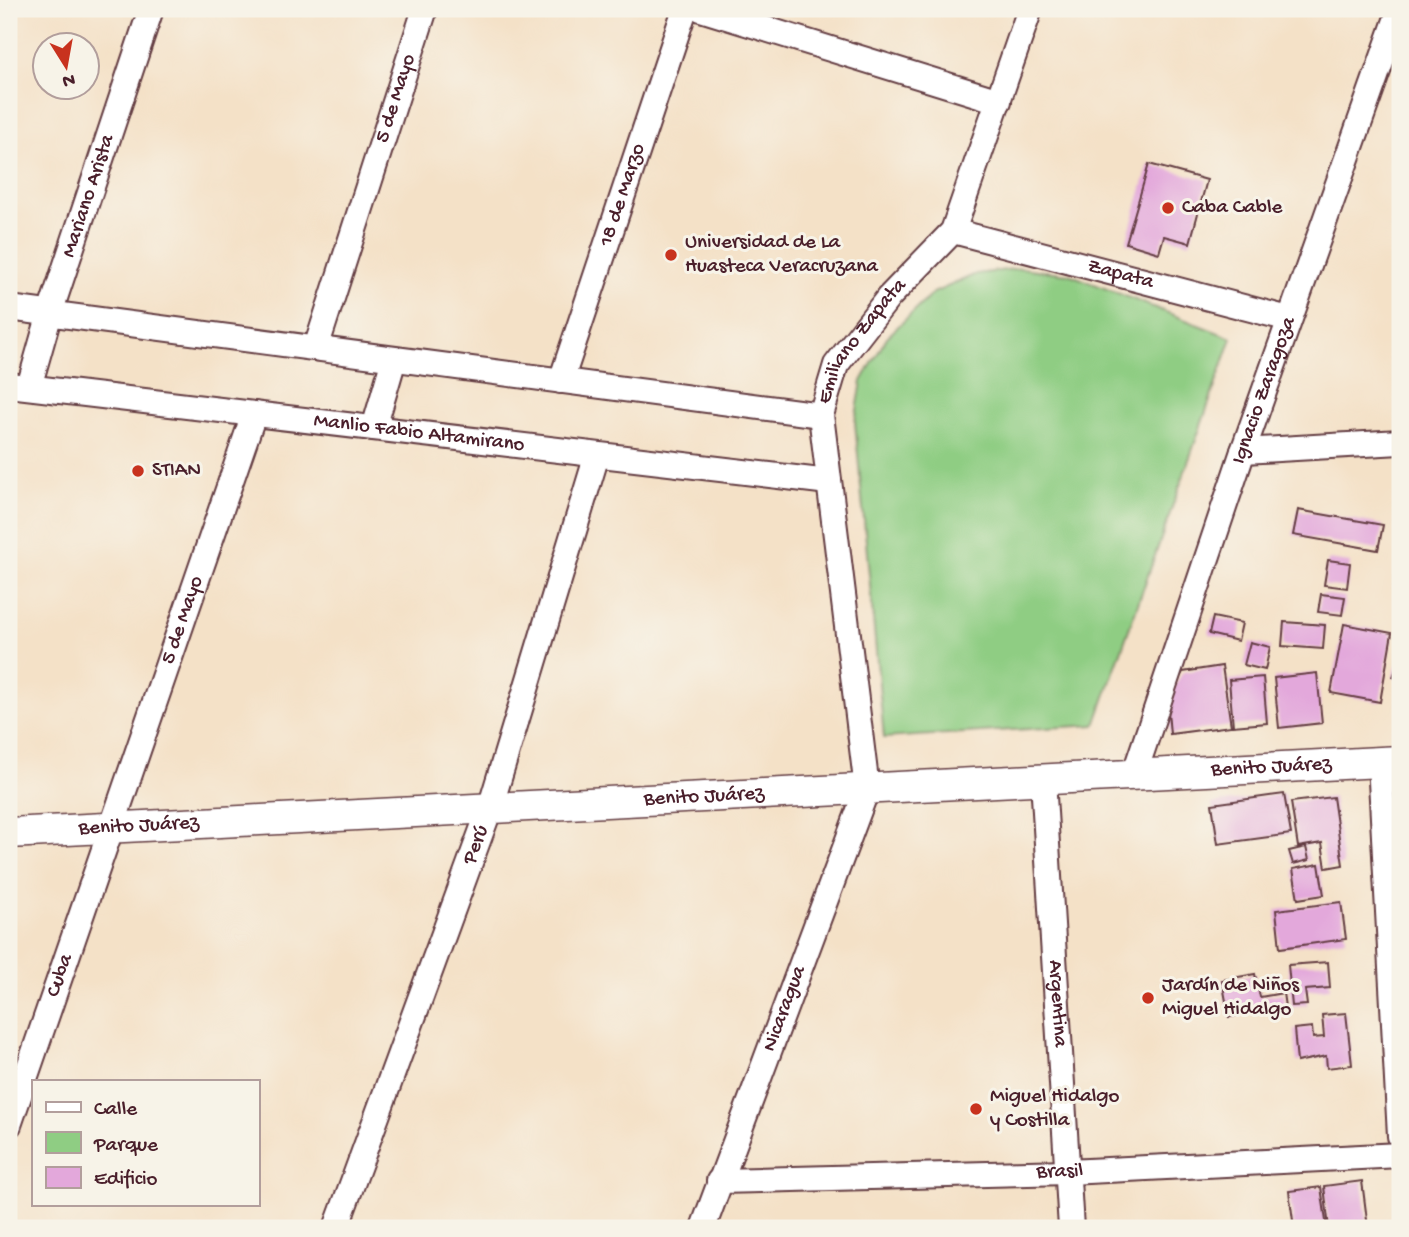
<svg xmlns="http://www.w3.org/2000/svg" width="1409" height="1237" viewBox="0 0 1409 1237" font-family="'Gochi Hand',sans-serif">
<rect width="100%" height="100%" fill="#f7f3e8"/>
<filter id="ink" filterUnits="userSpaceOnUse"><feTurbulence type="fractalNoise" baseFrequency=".0143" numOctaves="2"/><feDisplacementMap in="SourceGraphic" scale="14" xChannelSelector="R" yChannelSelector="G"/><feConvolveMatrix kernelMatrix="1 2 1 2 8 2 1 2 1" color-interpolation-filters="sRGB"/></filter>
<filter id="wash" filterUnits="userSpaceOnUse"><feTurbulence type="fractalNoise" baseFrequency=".00686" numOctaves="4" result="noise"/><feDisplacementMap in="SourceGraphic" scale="28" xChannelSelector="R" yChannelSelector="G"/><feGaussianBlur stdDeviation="1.57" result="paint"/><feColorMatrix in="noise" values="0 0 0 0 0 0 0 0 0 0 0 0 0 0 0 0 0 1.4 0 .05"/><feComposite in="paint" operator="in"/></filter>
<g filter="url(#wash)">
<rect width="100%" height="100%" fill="#f4e1c7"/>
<path fill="#8fcd83" stroke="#6c7657" stroke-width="2" d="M1021,268L1069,274L1232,338L1095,725L884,738L855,422L862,381L887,337L933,293L976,274Z"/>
<g id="blocks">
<path fill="#e3a8db" d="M1149,164L1207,180L1190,243L1164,236L1159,253L1126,243Z
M1298,510L1383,525L1378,550L1293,535Z
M1328,560L1350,563L1347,588L1324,585Z
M1321,594L1345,597L1342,615L1318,612Z
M1213,617L1242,623L1238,641L1209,634Z
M1284,622L1325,625L1323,649L1282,646Z
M1344,624L1392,633L1380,702L1331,693Z
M1250,642L1270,647L1265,670L1244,665Z
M1400,658V679L1393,677Z
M1222,666L1231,726L1170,734L1167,700L1183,672Z
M1317,673L1322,723L1279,728L1274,678Z
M1263,677L1267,723L1233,726L1229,680Z
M1284,794L1291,834L1218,844L1212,804Z
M1333,797L1343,865L1326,868L1322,843L1298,847L1291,802Z
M1306,847L1309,860L1293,864L1289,851Z
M1319,864L1324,895L1298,899L1293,869Z
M1341,902L1346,939L1280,948L1276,910Z
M1328,962L1330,988L1305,990L1307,1005L1292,1006L1288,965Z
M1255,974L1260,997L1283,993L1285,1007L1229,1017L1222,980Z
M1346,1013L1352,1065L1327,1068L1326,1056L1297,1062L1294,1029L1312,1027L1313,1038L1324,1037L1322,1015Z
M1362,1181L1368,1228H1329L1324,1186Z
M1321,1187L1327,1228H1294L1289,1191Z"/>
</g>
</g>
<g filter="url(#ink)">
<use href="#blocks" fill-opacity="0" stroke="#643c42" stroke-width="2"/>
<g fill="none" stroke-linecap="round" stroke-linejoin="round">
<defs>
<g id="minor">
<path d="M701,9L999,101"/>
<path id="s1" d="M953,231L1289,319"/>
<path d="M9,308L821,415"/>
<path id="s2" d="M316,348L425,9"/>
<path id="s3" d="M561,381L685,9"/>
<path id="s4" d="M9,385L829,482"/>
<path id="s5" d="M29,387L50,313L151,9"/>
<path d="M374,428L394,359"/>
<path d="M1243,451L1400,442"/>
<path d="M1380,762L1400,1136"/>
<path id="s6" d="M1134,775L1243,451L1400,9"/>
<path id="s7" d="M1043,780L1071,1228"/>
<path id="s8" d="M9,1125L254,414"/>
<path id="s9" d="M719,1181L1068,1172L1400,1155"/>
<path id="s10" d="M336,1228L490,808L597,455"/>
<path id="s11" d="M703,1228L867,789L821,415L836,365L889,297L953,231L1030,9"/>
</g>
<g id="tertiary">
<path id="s12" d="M9,833L1400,761"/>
</g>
</defs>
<use href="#minor" stroke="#643c42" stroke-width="28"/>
<use href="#tertiary" stroke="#643c42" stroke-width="33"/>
<use href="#minor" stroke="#fff" stroke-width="24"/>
<use href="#tertiary" stroke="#fff" stroke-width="30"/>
</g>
</g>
<g fill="#c8321e" stroke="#f7f3e8" stroke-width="2.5">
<circle cx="1168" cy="208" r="7"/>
<circle cx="671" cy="255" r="7"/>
<circle cx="138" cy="471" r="7"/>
<circle cx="1148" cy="998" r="7"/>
<circle cx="976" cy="1109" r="7"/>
</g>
<g text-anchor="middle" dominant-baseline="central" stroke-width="6" stroke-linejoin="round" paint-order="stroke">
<g font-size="21" fill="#4a1f2b" stroke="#f7f3e8">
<text stroke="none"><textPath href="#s2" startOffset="262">5 de Mayo</textPath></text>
<text stroke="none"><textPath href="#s3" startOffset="196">18 de Marzo</textPath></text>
<text stroke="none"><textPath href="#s5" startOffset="200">Mariano Arista</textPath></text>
<text stroke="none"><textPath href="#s1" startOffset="173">Zapata</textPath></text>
<text stroke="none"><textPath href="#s11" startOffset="931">Emiliano Zapata</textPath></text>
<text stroke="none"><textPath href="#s6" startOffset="406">Ignacio Zaragoza</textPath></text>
<text stroke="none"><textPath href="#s4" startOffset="413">Manlio Fabio Altamirano</textPath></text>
<text stroke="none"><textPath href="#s8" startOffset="534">5 de Mayo</textPath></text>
<text stroke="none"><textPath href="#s12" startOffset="1264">Benito Juárez</textPath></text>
<text stroke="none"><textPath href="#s12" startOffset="696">Benito Juárez</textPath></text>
<text stroke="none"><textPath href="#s12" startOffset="130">Benito Juárez</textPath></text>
<text stroke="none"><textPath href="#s10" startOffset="408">Perú</textPath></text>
<text stroke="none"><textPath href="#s8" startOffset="158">Cuba</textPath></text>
<text stroke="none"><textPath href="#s7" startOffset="224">Argentina</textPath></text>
<text stroke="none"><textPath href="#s11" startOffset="234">Nicaragua</textPath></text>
<text stroke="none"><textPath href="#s9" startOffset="341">Brasil</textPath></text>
</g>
<g font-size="21" fill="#4a1f2b" stroke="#f7f3e8" text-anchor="start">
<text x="1182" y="208">Caba Cable</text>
<text x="685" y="243">Universidad de La<tspan x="685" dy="24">Huasteca Veracruzana</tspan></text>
<text x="152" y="471">STIAN</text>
<text x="1162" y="986">Jardín de Niños<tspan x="1162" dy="24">Miguel Hidalgo</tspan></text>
<text x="990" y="1097">Miguel Hidalgo<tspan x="990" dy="24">y Costilla</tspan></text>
</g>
</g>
<rect width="1409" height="1237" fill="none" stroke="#f7f3e8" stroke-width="35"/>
<rect x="32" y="1080" width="228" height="126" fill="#f7f3e8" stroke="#b29e9c" stroke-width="2"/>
<rect x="46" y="1102" width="35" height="10" fill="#ffffff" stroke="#b29e9c" stroke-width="2"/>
<text x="94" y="1114" font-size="21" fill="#4a1f2b">Calle</text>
<rect x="46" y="1132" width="35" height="21" fill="#8fcd83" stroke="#b29e9c" stroke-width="2"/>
<text x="94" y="1150" font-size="21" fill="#4a1f2b">Parque</text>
<rect x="46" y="1167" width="35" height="21" fill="#e3a8db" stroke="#b29e9c" stroke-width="2"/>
<text x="94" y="1184" font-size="21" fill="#4a1f2b">Edificio</text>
<g transform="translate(66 66) rotate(169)"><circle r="33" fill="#f7f3e8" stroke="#b29e9c" stroke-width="2"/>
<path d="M0-5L12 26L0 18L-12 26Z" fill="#c8321e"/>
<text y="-10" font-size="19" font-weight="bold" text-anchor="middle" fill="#4a1f2b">N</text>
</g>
</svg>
